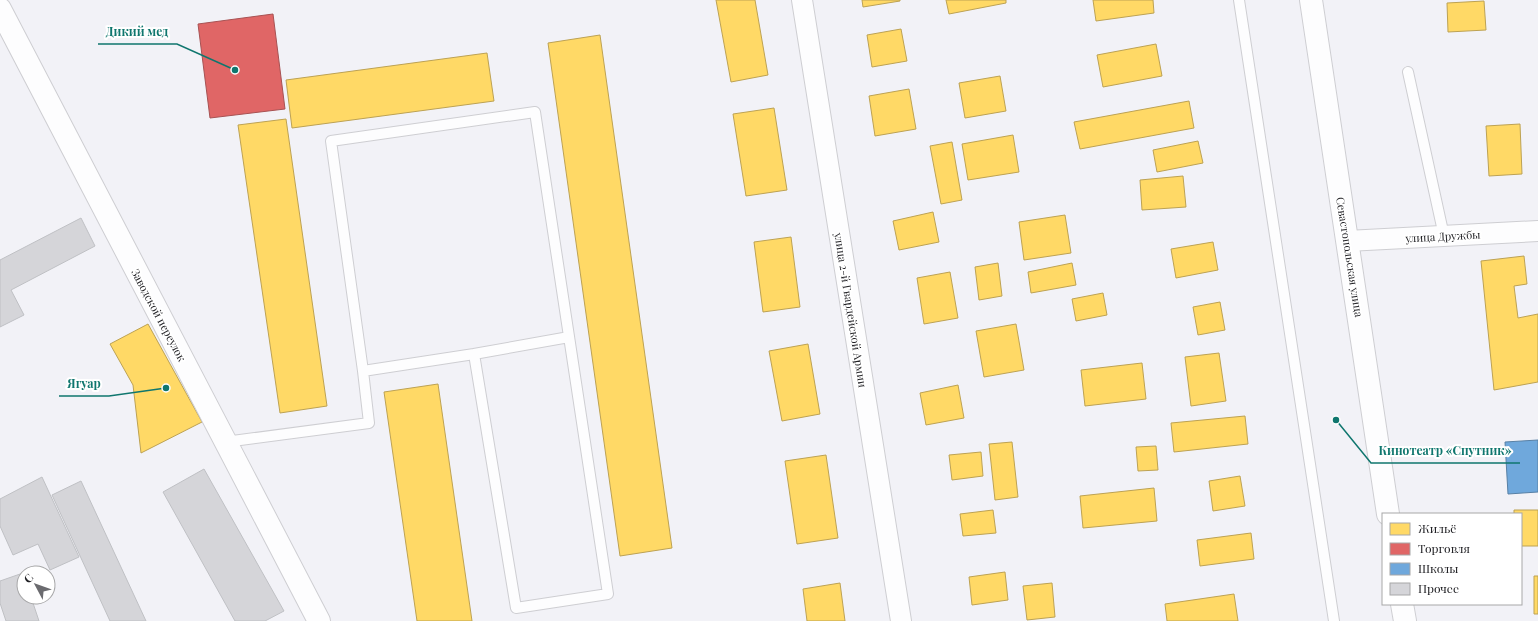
<svg xmlns="http://www.w3.org/2000/svg" width="1538" height="621" viewBox="0 0 1538 621" font-family="'Playfair Display',serif">
<rect width="100%" height="100%" fill="#f2f2f7"/>
<path fill="#ffd966" stroke="#bda253" d="M716,0H755L768,75L731,82Z
M862,0H900V1L863,7Z
M946,0H1006V3L949,14Z
M1093,0H1153L1154,13L1096,21Z
M1484,1L1486,30L1448,32L1447,3Z
M901,29L907,61L872,67L867,35Z
M600,35L672,548L620,556L548,43Z
M1156,44L1162,76L1103,87L1097,55Z
M487,53L494,101L292,128L286,80Z
M1000,76L1006,111L965,118L959,83Z
M909,89L916,129L875,136L869,96Z
M1189,101L1194,128L1080,149L1074,122Z
M774,108L787,190L746,196L733,114Z
M286,119L327,406L280,413L238,125Z
M1520,124L1522,174L1489,176L1486,126Z
M1013,135L1019,172L968,180L962,144Z
M1198,141L1203,163L1157,172L1153,150Z
M952,142L962,200L941,204L930,146Z
M1183,176L1186,207L1142,210L1140,180Z
M933,212L939,242L899,250L893,221Z
M1065,215L1071,253L1024,260L1019,222Z
M791,237L800,307L763,312L754,242Z
M1213,242L1218,270L1176,278L1171,249Z
M1524,256L1527,284L1514,286L1518,318L1538,314V382L1494,390L1481,261Z
M998,263L1002,296L979,300L975,267Z
M1072,263L1076,285L1031,293L1028,272Z
M950,272L958,318L924,324L917,278Z
M1103,293L1107,315L1076,321L1072,299Z
M1220,302L1225,330L1198,335L1193,307Z
M148,324L202,422L141,453L133,385L110,344Z
M1016,324L1024,370L984,377L976,331Z
M808,344L820,414L782,421L769,351Z
M1219,353L1226,401L1191,406L1185,357Z
M1142,363L1146,399L1085,406L1081,370Z
M438,384L472,621H417L384,392Z
M958,385L964,418L926,425L920,393Z
M1245,416L1248,444L1174,452L1171,423Z
M1012,442L1018,497L995,500L989,444Z
M1156,446L1158,470L1138,471L1136,447Z
M981,452L983,476L952,480L949,455Z
M826,455L838,538L797,544L785,461Z
M1240,476L1245,506L1213,511L1209,481Z
M1154,488L1157,521L1083,528L1080,496Z
M993,510L996,533L963,536L960,514Z
M1514,510H1538V546H1521V514H1514Z
M1251,533L1254,559L1200,566L1197,540Z
M1005,572L1008,600L972,605L969,577Z
M1534,576H1538V614H1534Z
M840,583L845,621H807L803,589Z
M1052,583L1055,617L1027,620L1023,586Z
M1234,594L1238,621H1167L1165,604Z"/>
<path fill="#e06666" stroke="#a75253" d="M273,14L285,109L210,118L198,24Z"/>
<path fill="#6fa8dc" stroke="#5880a5" d="M1538,440V492L1508,494L1505,442Z"/>
<path fill="#d5d5d9" stroke="#bfc0c4" d="M81,218L95,246L11,290L24,315L0,327V260Z
M204,469L284,611L265,621H235L163,492Z
M42,477L79,557L50,570L38,544L13,555L0,526V499Z
M81,481L146,621H110L52,495Z
M23,573L24,577V597H31L39,621H6L0,603V581Z"/>
<g fill="none" stroke-linecap="round" stroke-linejoin="round">
<defs>
<path id="lane" d="M1239,0L1334,621
M1408,72L1444,236
M474,354L569,337
M225,442L369,423L363,371L474,354L516,608L608,594L535,112L331,141L363,371"/>
<path id="street" d="M802,0L901,621
M1347,241L1538,231"/>
<path id="secondary" d="M0,9L319,621"/>
<path id="primary" d="M1311,0L1388,514
M1402,604L1405,621"/>
</defs>
<use href="#lane" stroke="#ceced2" stroke-width="12"/>
<use href="#street" stroke="#ceced2" stroke-width="22"/>
<use href="#secondary" stroke="#ceced2" stroke-width="24"/>
<use href="#primary" stroke="#ceced2" stroke-width="24"/>
<use href="#lane" stroke="#fdfdfe" stroke-width="10"/>
<use href="#street" stroke="#fdfdfe" stroke-width="20"/>
<use href="#secondary" stroke="#fdfdfe" stroke-width="22"/>
<use href="#primary" stroke="#fdfdfe" stroke-width="22"/>
</g>
<g text-anchor="middle" dominant-baseline="central" stroke-width="4" stroke-linejoin="round" paint-order="stroke">
<g font-size="11" fill="#222226" stroke="#fff">
<text transform="translate(1443 236) rotate(-3)">улица Дружбы</text>
<text transform="translate(1350 257) rotate(81)">Севастопольская улица</text>
<text transform="translate(851 310) rotate(81)">улица 2-й Гвардейской Армии</text>
<text transform="translate(159 315) rotate(62)">Заводской переулок</text>
</g>
</g>
<path fill="none" stroke="#0f766e" stroke-width="1.5" d="M235 70L177 44H98M166 388L109 396H59M1336 420L1371 463H1520"/>
<g fill="#0f766e" stroke="#fff" stroke-width="1.5">
<circle cx="235" cy="70" r="4"/>
<circle cx="166" cy="388" r="4"/>
<circle cx="1336" cy="420" r="4"/>
</g>
<g font-size="12" text-anchor="middle" font-weight="bold" fill="#0f766e" stroke="#fff" stroke-width="4" stroke-linejoin="round" paint-order="stroke">
<text x="137" y="36">Дикий мед</text>
<text x="84" y="388">Ягуар</text>
<text x="1445" y="455">Кинотеатр «Спутник»</text>
</g>
<rect x="1382" y="513" width="140" height="92" fill="#ffffff" stroke="#a7a7a8"/>
<rect x="1390" y="523" width="20" height="12" fill="#ffd966" stroke="#a7a7a8"/>
<text x="1418" y="533" font-size="12" fill="#222226">Жильё</text>
<rect x="1390" y="543" width="20" height="12" fill="#e06666" stroke="#a7a7a8"/>
<text x="1418" y="553" font-size="12" fill="#222226">Торговля</text>
<rect x="1390" y="563" width="20" height="12" fill="#6fa8dc" stroke="#a7a7a8"/>
<text x="1418" y="573" font-size="12" fill="#222226">Школы</text>
<rect x="1390" y="583" width="20" height="12" fill="#d5d5d9" stroke="#a7a7a8"/>
<text x="1418" y="593" font-size="12" fill="#222226">Прочее</text>
<g transform="translate(36 585) rotate(311)"><circle r="19" fill="#ffffff" stroke="#a7a7a8"/>
<path d="M0-3L7 15L0 10L-7 15Z" fill="#6b6b6f"/>
<text y="-6" font-size="11" font-weight="bold" text-anchor="middle" fill="#222226">С</text>
</g>
</svg>
